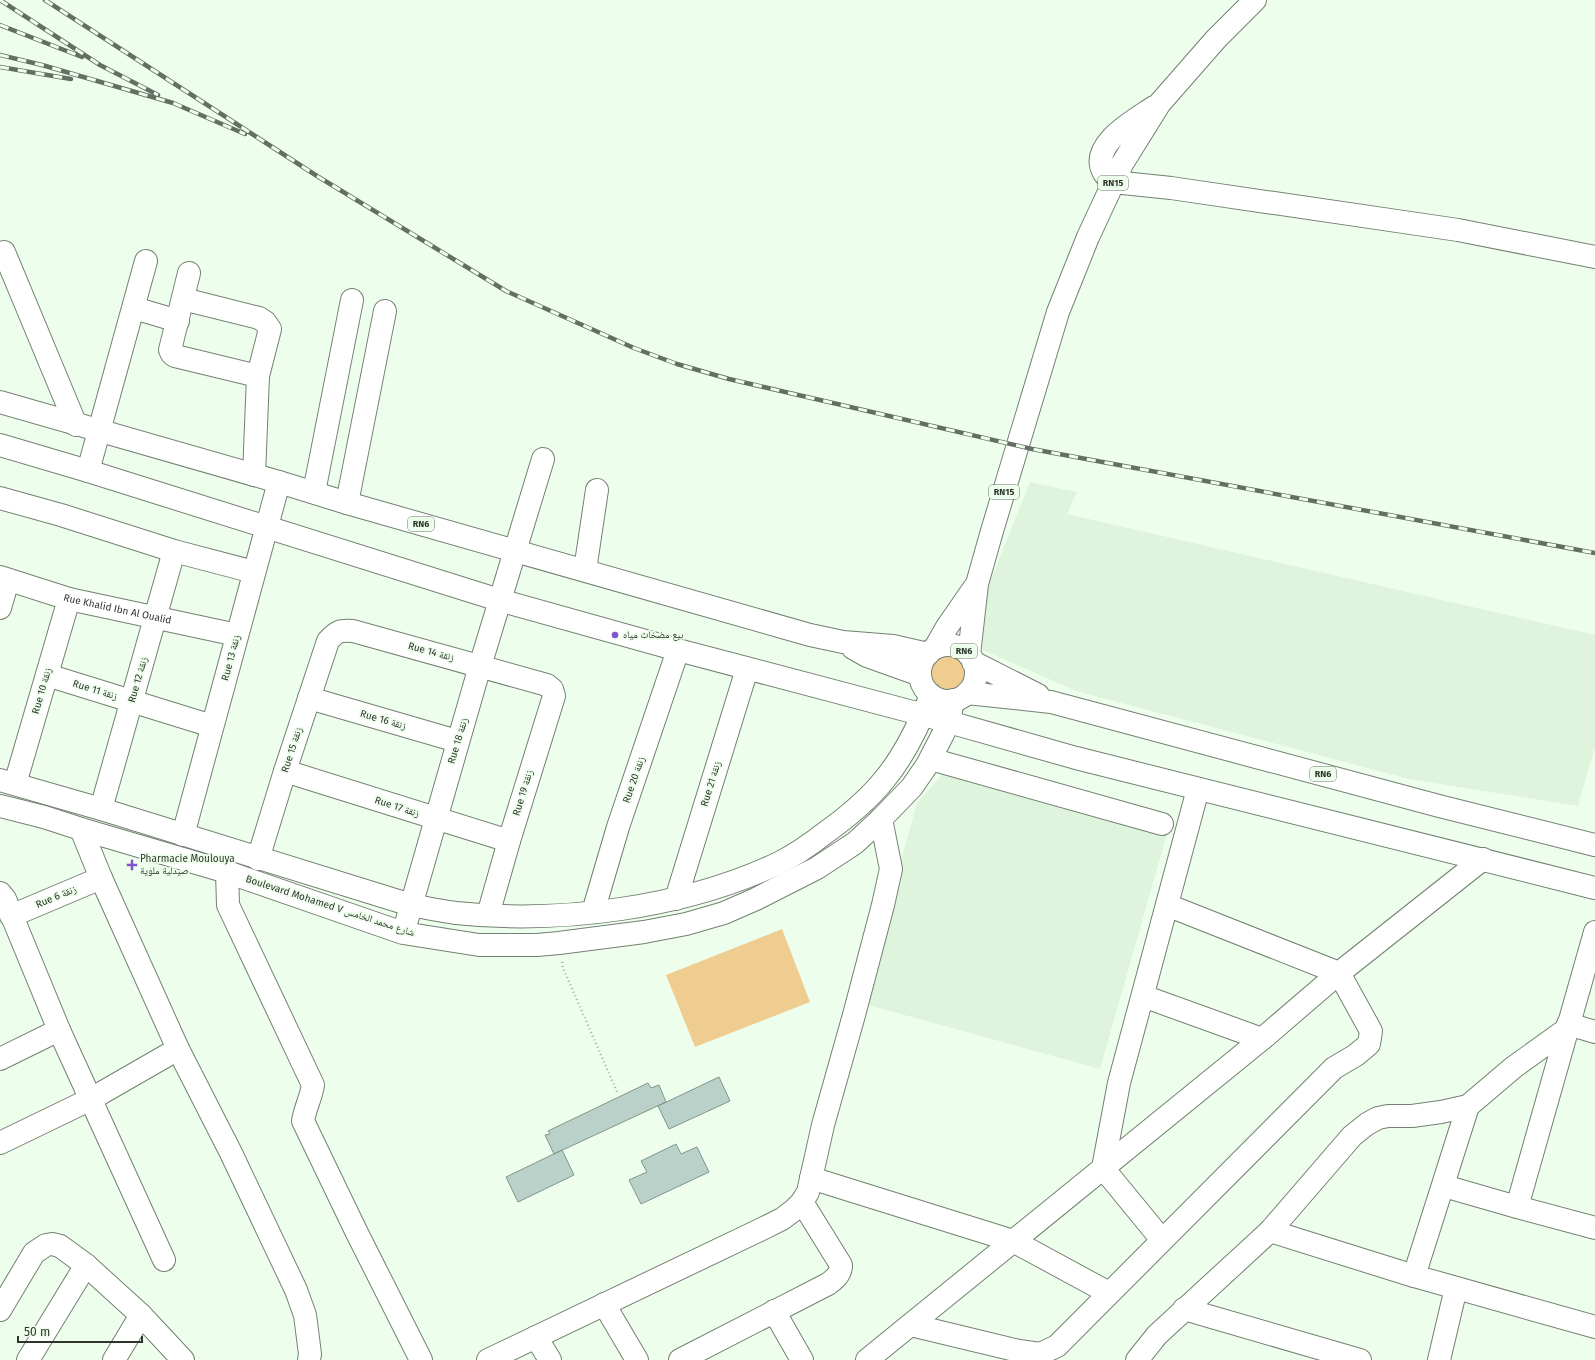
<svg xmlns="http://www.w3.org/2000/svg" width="1595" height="1360" viewBox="0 0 1595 1360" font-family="'Fira Sans','Noto Naskh Arabic',sans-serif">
<rect width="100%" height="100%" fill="#eefeec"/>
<path fill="#dff4dd" d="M1030,482L1077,492L1067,514L1595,635V746L1578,806L1409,779L1076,691L983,650L982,602Z
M944,772L1167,834L1100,1069L861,1003L917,803Z"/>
<path fill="#efcc90" d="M927 673a21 21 0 1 1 42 0a21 21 0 1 1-42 0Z
M782,929L810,1002L695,1047L666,975Z"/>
<path fill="#b9d1c9" stroke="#7f968e" d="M719,1077L730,1101L669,1129L658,1106Z
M648,1083L651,1088L659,1085L666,1102L554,1154L545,1135L550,1134L548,1131Z
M676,1144L681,1154L697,1147L709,1172L641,1204L629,1180L647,1172L641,1161Z
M562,1150L574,1175L518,1202L506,1177Z"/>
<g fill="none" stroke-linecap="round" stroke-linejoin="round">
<defs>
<g id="minor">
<path d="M1113,182L1171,188L1458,230L1595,257"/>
<path d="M4,252L76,425"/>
<path d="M189,273L170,350L172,354L175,356L258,376"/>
<path d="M183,299L259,318L265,322L270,329L258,376L254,475"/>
<path d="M134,308L178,321"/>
<path d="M0,445L88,471L499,600L678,650L924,715L1076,758L1595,888"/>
<path d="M88,471L146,261"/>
<path d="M314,492L352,300"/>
<path d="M0,498L61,515L174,551L254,572"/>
<path d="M347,503L385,311"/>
<path d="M585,570L597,490"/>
<path id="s1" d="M0,577L69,599L237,635"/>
<path d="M0,608L8,580"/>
<path d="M47,675L212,726"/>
<path d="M309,698L457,741"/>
<path d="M934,760L1162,824"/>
<path d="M285,771L509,841"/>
<path d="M0,780L101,809L411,905C426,908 441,911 456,913C560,924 684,908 779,863C795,855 811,844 825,833C846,818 867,801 884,780C905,755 919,725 931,695"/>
<path d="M15,784L69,599"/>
<path d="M0,806L44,817L81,829L227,872L403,933L479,945H537L559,943L644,932L686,924L724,913L756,899L817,868L855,843L881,819L912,787L927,765L941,738L949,722L953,700"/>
<path d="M101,809L174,551"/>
<path d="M81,829L101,878L178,1049L231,1153L296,1290L305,1315L310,1354L309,1360"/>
<path d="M183,835L279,482"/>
<path d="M258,859L285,771L328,641C337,631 340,630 353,631L547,685L552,689L554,696L509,841L488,915"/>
<path d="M227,872L228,905L313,1085C311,1098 305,1108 303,1121L356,1231L421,1360"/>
<path d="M0,893L5,899L59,1030L164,1260"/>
<path d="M676,899L747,669"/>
<path d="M593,912L618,827L678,650"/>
<path d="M11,916L101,878"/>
<path d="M407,920L480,666L543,459"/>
<path d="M1143,996L1262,1039"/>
<path d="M1568,1024L1595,1032"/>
<path d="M0,1059L59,1030"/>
<path d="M0,1143L91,1099L178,1049"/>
<path d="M811,1178L1013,1241L1109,1293"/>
<path d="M1444,1186L1517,1207L1595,932"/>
<path d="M1517,1207L1595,1228"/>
<path d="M1270,1231L1414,1276L1595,1327"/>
<path d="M1162,1240L1103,1168L1119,1083L1198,789"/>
<path d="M1414,1276L1468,1106"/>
<path d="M604,1304L637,1360"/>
<path d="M1184,1309L1360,1360"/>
<path d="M0,1310L34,1253L46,1245L52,1244L60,1246L86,1265L141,1315L183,1360"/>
<path d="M774,1311L802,1360"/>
<path d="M911,1325L1019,1351L1040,1354L1057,1346L1334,1068L1356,1055L1369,1044L1371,1031L1339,973L1167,905"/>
<path d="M536,1337L550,1360"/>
<path d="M28,1360L86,1265"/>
<path d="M114,1360L141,1315"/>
<path d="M488,1360L764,1228L782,1219L794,1210L802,1202L808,1192L823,1125L854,1015L883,905L891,869L881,819"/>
<path d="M680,1360L828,1284C835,1279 841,1274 841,1265L802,1202"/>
<path d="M867,1360L1262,1039L1339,973L1483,859"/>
<path d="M1137,1360L1157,1335L1270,1231L1352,1136L1367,1124L1378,1118L1388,1116H1412L1441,1112L1468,1106L1514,1067L1567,1029"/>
<path d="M1439,1360L1456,1288"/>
</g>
<path id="major" d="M1113,182C1110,179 1106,176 1104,173C1088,145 1135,120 1154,107
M0,402L279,482L347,503L810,635L843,642L893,646L928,654
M920 673a28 28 0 1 1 56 0a28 28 0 1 1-56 0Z
M853,648L867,656L920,675
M935,648L947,627L974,588
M969,655L977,584L992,531L1058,312L1088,237L1122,164L1160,103L1216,39L1255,0
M973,662L1038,695
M967,693L1051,702L1439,806L1595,845"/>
</defs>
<use href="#minor" stroke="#738071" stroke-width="24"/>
<use href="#major" stroke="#738071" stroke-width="24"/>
<path stroke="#a8b4a6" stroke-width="2.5" stroke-dasharray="1 3" stroke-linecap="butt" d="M562,962L563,968L618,1094"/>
<use href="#minor" stroke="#fff" stroke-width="22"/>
<use href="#major" stroke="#fff" stroke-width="22"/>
<defs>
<path id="rail" d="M0,0L100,65L158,95
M45,0L317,176L506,291L634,348L677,364L729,379L1032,449L1595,553
M0,25L82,57
M0,55L42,65L173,103L245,134
M0,67L71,79"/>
</defs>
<use href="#rail" stroke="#656e64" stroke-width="4.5"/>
<use href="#rail" stroke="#eefeec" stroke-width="3" stroke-dasharray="9" stroke-linecap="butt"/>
</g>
<g fill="#8155ce" stroke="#eefeec" stroke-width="1.5">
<circle cx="615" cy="635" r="4"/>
<path d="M130 859h4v4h4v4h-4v4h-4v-4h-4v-4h4z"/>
</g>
<g text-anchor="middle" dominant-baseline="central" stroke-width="3.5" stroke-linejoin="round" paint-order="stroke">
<g fill="#eefeec" stroke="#687166" stroke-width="1">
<rect x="1098" y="176" width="30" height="14" rx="3"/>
<rect x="989" y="485" width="30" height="14" rx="3"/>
<rect x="408" y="517" width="26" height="14" rx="3"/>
<rect x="951" y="644" width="26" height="14" rx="3"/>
<rect x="1310" y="767" width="26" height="14" rx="3"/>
</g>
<g font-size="9" font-weight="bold" fill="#2e342d">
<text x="1113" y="183">RN15</text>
<text x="1004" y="492">RN15</text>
<text x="421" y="524">RN6</text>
<text x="964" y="651">RN6</text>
<text x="1323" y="774">RN6</text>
</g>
<g font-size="10" fill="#2e342d" stroke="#eefeec">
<text stroke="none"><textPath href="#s1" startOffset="122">Rue Khalid Ibn Al Oualid</textPath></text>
<text transform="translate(431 652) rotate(15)">Rue 14 زنقة</text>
<text transform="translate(231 658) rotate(-75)">Rue 13 زنقة</text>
<text transform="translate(138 680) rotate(-74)">Rue 12 زنقة</text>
<text transform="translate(95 690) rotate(17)">Rue 11 زنقة</text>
<text transform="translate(42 691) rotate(-74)">Rue 10 زنقة</text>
<text transform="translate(383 720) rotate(16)">Rue 16 زنقة</text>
<text transform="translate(458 741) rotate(-73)">Rue 18 زنقة</text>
<text transform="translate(292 750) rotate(-72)">Rue 15 زنقة</text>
<text transform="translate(634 780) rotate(-71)">Rue 20 زنقة</text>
<text transform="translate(711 784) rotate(-73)">Rue 21 زنقة</text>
<text transform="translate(523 793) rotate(-73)">Rue 19 زنقة</text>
<text transform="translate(397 807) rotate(18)">Rue 17 زنقة</text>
<text transform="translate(56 897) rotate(-23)">Rue 6 زنقة</text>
<text transform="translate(330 906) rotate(18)">Boulevard Mohamed V شارع محمد الخامس</text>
</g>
<g font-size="10" fill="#2e342d" stroke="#eefeec" text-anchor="start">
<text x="623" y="635">بيع مضخات مياه</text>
<text x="140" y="859">Pharmacie Moulouya<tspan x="140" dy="12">صيدلية ملوية</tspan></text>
</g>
</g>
<path d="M18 1336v6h124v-6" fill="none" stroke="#2e342d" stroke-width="2"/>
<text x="24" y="1336" font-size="12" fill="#2e342d" stroke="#eefeec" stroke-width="3" paint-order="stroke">50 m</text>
</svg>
